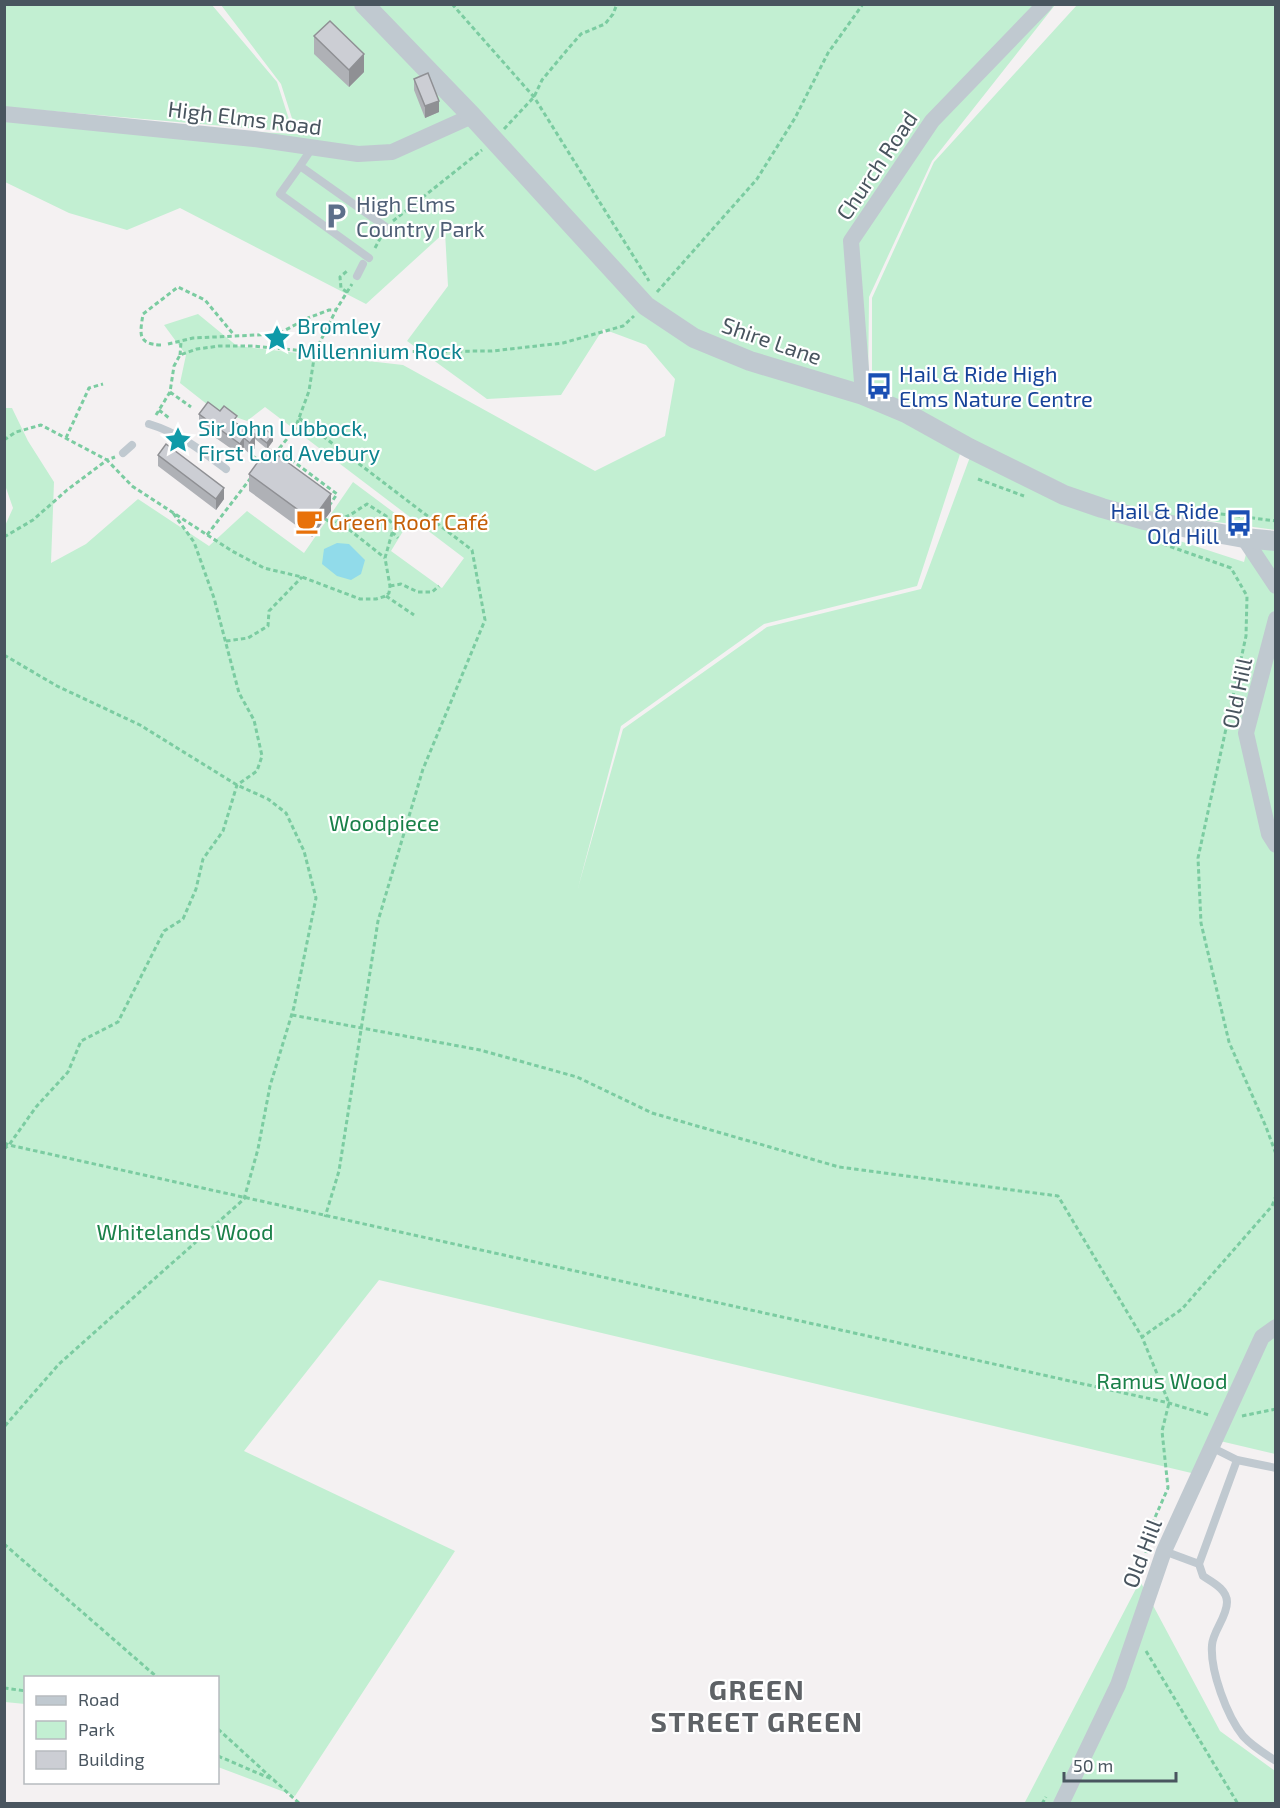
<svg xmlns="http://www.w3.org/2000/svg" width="1280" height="1808" viewBox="0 0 1280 1808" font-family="'Exo 2',sans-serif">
<rect width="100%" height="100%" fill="#f4f1f2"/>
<path fill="#c2efd2" d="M4,5H212L277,82L293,132L5,107Z
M221,5H1055L932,161L869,297L868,391L960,454L917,586L764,624L621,726L578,888L623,729L767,627L921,589L970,457L1060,502L1244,562L1248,546L1275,549V1454L1220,1441L1204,1476L379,1280L244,1451L455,1551L295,1796L218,1767V1678H26L25,1704L5,1702L4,528L13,508L5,485V408H12L28,441L54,482L51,563L86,544L138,499L209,546L247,511L304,553L353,482L408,523L391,551L442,588L464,558L265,407L247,421L213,409L180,383L186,355L164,325L198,314L237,346L403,365L595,471L665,436L675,379L646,345L603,329L561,395L487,399L407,341L448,286L445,232L366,304L180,208L127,230L69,213L5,182V120L297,134L281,84Z
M1077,5H1275V530L1150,513L1088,496L905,407L872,388V298L934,162Z
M1140,1581L1220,1731L1275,1771V1803L1024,1804Z"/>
<path fill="#91dbea" d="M337,543L349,544L365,560L361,574L351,580L337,576L322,564L324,549Z"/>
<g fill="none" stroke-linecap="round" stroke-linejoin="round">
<path stroke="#7bcca1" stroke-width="3" stroke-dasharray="4.5 3" stroke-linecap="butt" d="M452,4L534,97L649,281
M504,129L534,97L542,80L567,50L581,34L605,24L613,14L617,4
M393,221L482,150
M375,248L382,235
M347,292L341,288L340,277L347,271
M657,292L757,179L795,118L828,53L863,4
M168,344L193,338L278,334L308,318L329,310H336
M161,345C137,344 140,334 143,314L178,287L205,300L234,335
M180,355L181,342
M170,392L191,407
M159,410L169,418
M156,415L170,392L174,366L180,355L197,349L219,346H253L315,352L492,351L563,343L623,326L634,316
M299,418L472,550L485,620L423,769L378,921L339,1171L325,1217
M66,438L89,388L103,384
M4,440L16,432L41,425L107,460L115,457
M253,456L259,461
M978,479L1024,496
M329,506L337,494L278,450L295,429L309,391L315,352L336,310L352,284
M1206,512L1276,521
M337,520L385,558
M392,532L398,538
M207,535L250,479
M4,537L33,520L67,490L107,460L132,486L232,551L264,568L302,577L360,599H376L386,596L389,593L390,586L385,558L394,526L386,516L367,504L350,515L332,523L325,519
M1149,539L1231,568L1247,596L1246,636L1198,858L1201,923L1229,1042L1266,1127L1276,1154
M390,586L401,584L418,592H432L439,586
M386,596L414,615
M226,641L248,638L268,626L269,611L302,577
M4,655L57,686L140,725L237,785L268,799L286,813L304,851L316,898L294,1007L270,1086L258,1149L244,1199L59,1364L4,1427
M292,1015L480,1050L577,1077L652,1113L839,1167L1058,1196L1142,1337
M4,1143L9,1145L1169,1403L1209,1415
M4,1149L9,1145L36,1107L68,1072L81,1041L118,1022L164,931L183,919L196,889L203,859L223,831L237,785L257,771L262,756L254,720L239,693L214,598L194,542L173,513
M1242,1416L1276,1409
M4,1544L158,1678
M1146,1553L1149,1531L1168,1488L1162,1431L1169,1403L1142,1337L1182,1309L1272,1206L1276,1196
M1146,1651L1238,1804
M4,1688L26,1691
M218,1729L300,1804
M218,1756L274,1780
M1042,1804L1046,1797"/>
<path stroke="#c0c9d0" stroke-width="8" d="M312,148L300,166L386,227
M300,166L280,194L369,258
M357,276L363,264
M149,424C179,433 201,450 226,469
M123,453L132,445
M1211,1447L1237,1460L1276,1468
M1164,1551L1199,1564L1203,1576C1212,1582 1227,1589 1227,1602C1227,1617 1213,1631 1212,1645C1210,1671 1227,1716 1243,1736C1253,1747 1264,1753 1276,1761
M1199,1564L1237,1460"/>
<path stroke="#c0c9d0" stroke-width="16" d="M4,114L254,139L358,154L392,152L472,116
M863,395L851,241L932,121L1045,4
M1244,538L1276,586
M1276,619L1246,733L1269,834L1276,845
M1061,1804L1118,1685L1164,1551L1262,1337L1276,1327"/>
<path stroke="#c0c9d0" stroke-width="20" d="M364,4L472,116L646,306L694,338L750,361L863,395L906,413L969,448L1064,495L1102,508L1144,520L1244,538L1276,541"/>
</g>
<path fill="#afb1b6" d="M314,36L364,72L349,87L314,54Z
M414,79L439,112L425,118L414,90Z
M199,414L237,423L252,434V432L273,441L267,449L255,439V448L250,454L244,449L240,455L199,426Z
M158,455L224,499L216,510L158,466Z
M249,474L331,511L312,537L249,491Z"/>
<path fill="#8f9094" d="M364,54V72L349,87V70Z
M439,101V112L425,118V106Z
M273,435V441L267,449V443Z
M255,436V448L250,454V443Z
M244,438V449L240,455V444Z
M224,488V499L216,510V499Z
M331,494V511L312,537V520Z"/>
<path fill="#ccced4" stroke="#8f9094" stroke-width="1.5" d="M330,21L364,54L349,70L314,36Z
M428,73L439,101L425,106L414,79Z
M208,402L220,411L224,406L237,416L233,421L255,436L250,443L244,438L240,444L199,414Z
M258,424L273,435L267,443L252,432Z
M166,444L224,488L216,499L158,455Z
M268,448L331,494L312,520L249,474Z"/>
<defs>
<symbol id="parking-bare" viewBox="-9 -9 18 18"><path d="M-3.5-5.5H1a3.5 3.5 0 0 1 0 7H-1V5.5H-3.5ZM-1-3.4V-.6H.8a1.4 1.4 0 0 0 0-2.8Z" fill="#5c6f8a" stroke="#fff" stroke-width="2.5" paint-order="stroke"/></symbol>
<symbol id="sight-bare" viewBox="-9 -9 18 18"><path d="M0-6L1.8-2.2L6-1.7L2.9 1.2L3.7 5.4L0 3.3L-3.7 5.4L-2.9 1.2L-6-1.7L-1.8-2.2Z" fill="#0f9aa8" stroke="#fff" stroke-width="2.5" paint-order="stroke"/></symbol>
<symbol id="bus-bare" viewBox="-9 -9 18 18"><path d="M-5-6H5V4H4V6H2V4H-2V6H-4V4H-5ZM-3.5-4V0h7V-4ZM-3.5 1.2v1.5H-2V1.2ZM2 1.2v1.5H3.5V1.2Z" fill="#1a4fb4" stroke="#fff" stroke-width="2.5" paint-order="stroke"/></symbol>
<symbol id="cafe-bare" viewBox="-9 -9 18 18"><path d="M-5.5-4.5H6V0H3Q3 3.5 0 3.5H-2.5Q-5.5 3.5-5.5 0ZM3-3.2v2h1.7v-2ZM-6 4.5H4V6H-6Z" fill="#e8710a" stroke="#fff" stroke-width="2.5" paint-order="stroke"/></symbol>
</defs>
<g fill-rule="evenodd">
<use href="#parking-bare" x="317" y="197" width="38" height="38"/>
<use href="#sight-bare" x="258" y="319" width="38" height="38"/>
<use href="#bus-bare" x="860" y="367" width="38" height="38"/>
<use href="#sight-bare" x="159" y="421" width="38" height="38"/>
<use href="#cafe-bare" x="290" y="502" width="38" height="38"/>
<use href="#bus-bare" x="1220" y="504" width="38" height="38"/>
</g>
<g text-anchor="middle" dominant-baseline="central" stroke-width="4.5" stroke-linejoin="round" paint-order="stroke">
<g font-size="22" fill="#49555f" stroke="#fff">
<text transform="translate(245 117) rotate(7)">High Elms Road</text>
<text transform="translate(876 165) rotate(-56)">Church Road</text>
<text transform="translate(772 340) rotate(19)">Shire Lane</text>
<text transform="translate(1236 693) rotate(-78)">Old Hill</text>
<text transform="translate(1141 1553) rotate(-69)">Old Hill</text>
</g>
<g font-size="22" fill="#4e5e75" stroke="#fff" text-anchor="start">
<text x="356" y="203">High Elms<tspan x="356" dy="25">Country Park</tspan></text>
</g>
<g font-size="22" fill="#0d838f" stroke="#fff" text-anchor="start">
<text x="297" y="325">Bromley<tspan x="297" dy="25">Millennium Rock</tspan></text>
<text x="198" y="427">Sir John Lubbock,<tspan x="198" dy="25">First Lord Avebury</tspan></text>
</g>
<g font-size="22" fill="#164399" stroke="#fff" text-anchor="start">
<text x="899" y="373">Hail &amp; Ride High<tspan x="899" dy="25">Elms Nature Centre</tspan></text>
<text x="1219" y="510" text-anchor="end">Hail &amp; Ride<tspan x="1219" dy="25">Old Hill</tspan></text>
</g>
<g font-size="22" fill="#c56008" stroke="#fff" text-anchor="start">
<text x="329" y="521">Green Roof Café</text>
</g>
<g font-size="22" fill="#1a8049" stroke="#fff">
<text x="384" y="822">Woodpiece</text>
<text x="185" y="1231">Whitelands Wood</text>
<text x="1162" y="1380">Ramus Wood</text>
</g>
<g font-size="28" font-weight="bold" letter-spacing="1.5" fill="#5e6266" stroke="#fff">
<text x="757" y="1689">GREEN<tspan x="757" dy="32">STREET GREEN</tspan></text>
</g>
</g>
<rect width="1280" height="1808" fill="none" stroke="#49555f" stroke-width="12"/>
<rect x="24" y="1676" width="195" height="108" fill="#ffffff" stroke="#b6bbbf" stroke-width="1.5"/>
<rect x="36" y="1696" width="30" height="9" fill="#c0c9d0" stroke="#b6bbbf" stroke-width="1.5"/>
<text x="78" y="1706" font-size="18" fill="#49555f">Road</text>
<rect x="36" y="1721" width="30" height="18" fill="#c2efd2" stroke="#b6bbbf" stroke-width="1.5"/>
<text x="78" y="1736" font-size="18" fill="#49555f">Park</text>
<rect x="36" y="1751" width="30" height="18" fill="#ccced4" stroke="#b6bbbf" stroke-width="1.5"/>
<text x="78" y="1766" font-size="18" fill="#49555f">Building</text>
<path d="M1064 1772v9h112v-9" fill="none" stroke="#49555f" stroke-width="3"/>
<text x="1073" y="1772" font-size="18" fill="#49555f" stroke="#ffffff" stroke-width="4.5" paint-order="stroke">50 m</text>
</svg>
